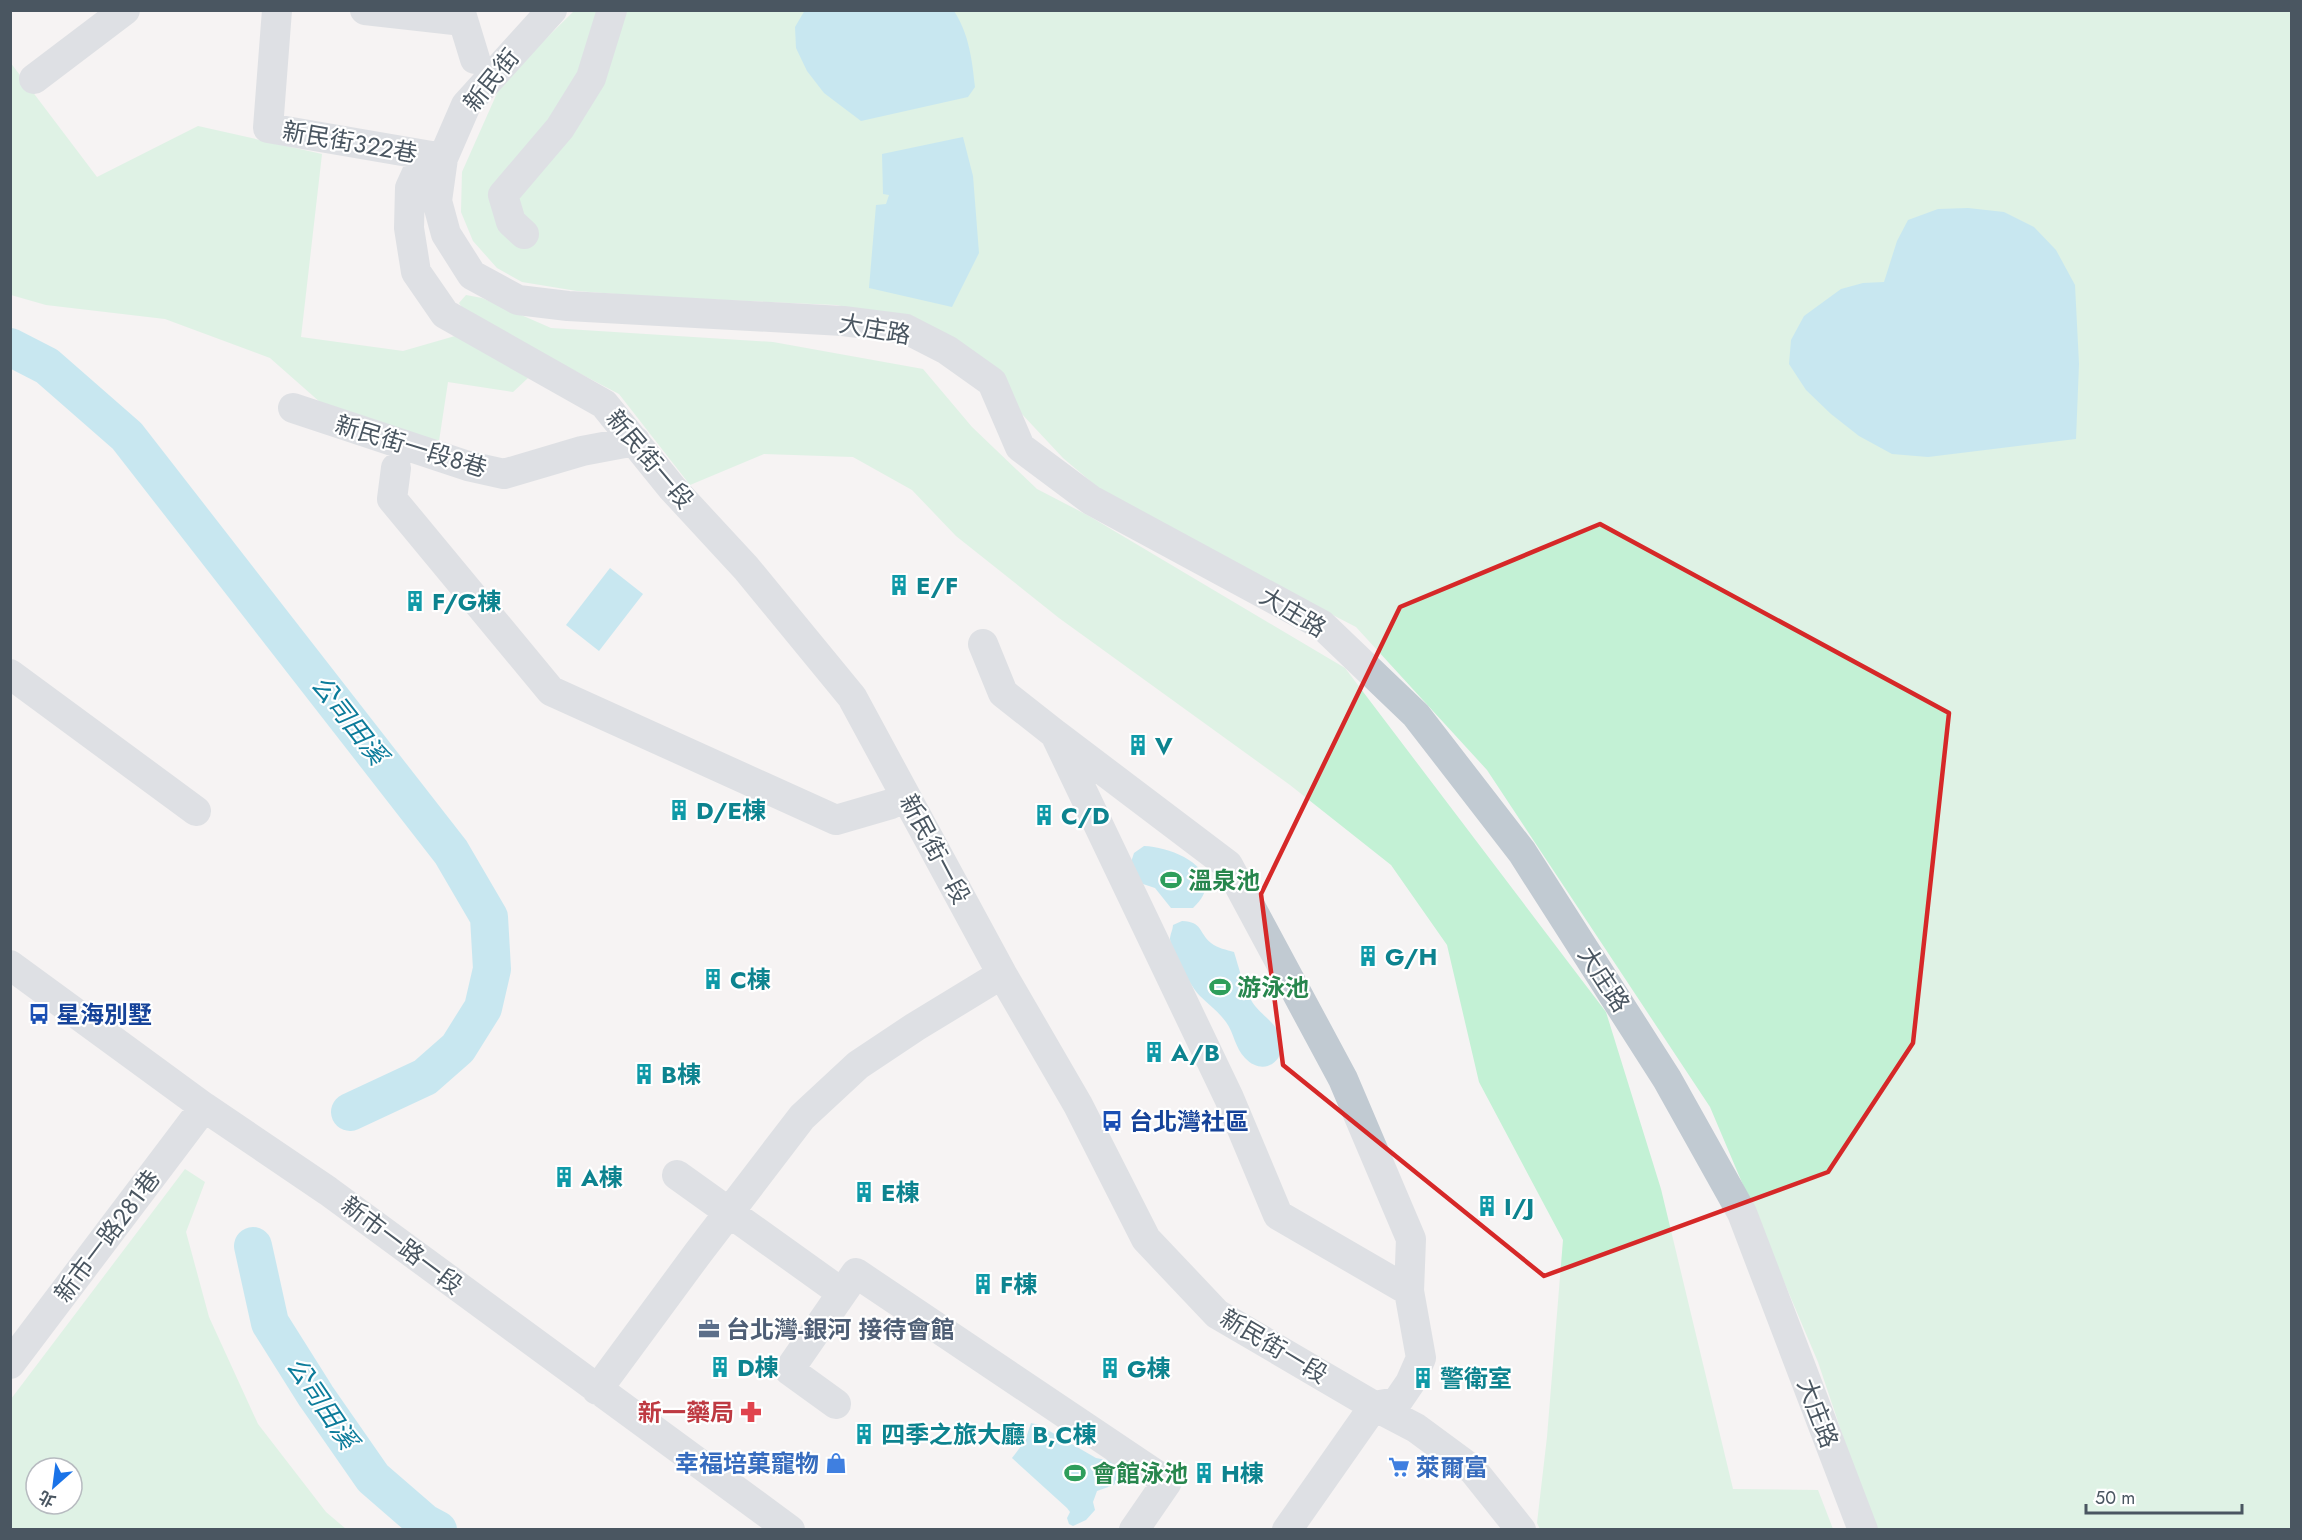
<svg xmlns="http://www.w3.org/2000/svg" width="2302" height="1540" viewBox="0 0 2302 1540" font-family="Jost,'Noto Sans TC',sans-serif">
<rect width="100%" height="100%" fill="#f5f3f3"/>
<path fill="#c3f1d5" fill-rule="evenodd" d="M574,11H2291V1529H1874L1818,1362L1710,1107L1487,770L1356,627L1115,502L1063,458L1020,412L910,320L836,305L656,297L577,291L522,282L497,268L473,241L461,212L462,172L502,82Z
M10,62L97,177L198,126L322,154L301,337L403,351L462,334L528,378L513,392L448,382L439,441L329,410L270,358L165,319L46,305L11,295Z
M466,295L482,298L551,328L773,342L923,369L972,427L1037,489L1089,516L1345,668L1606,1012L1661,1189L1733,1489L1818,1490L1833,1529H1540L1537,1523L1547,1437L1563,1240L1479,1082L1447,945L1391,865L1290,785L1059,618L956,536L912,490L853,457L764,454L690,485L619,394L466,314L459,303Z
M185,1169L205,1182L186,1232L209,1317L258,1424L326,1512L346,1529H11V1399ZM36,1468H72V1504H36Z"/>
<path fill="#90daee" d="M805,10L954,11C969,34 972,59 975,87L968,97L861,121L824,93L807,71L796,48L795,27Z
M963,137L973,176L979,253L952,307L869,288L876,205L886,204L889,195L883,194L882,154Z
M1968,208L2004,212L2034,227L2056,250L2075,285L2079,364L2076,439L1928,457L1892,454L1859,436L1831,414L1806,390L1789,364L1791,340L1804,316L1841,289L1863,283L1884,282L1897,241L1908,220L1938,209Z
M610,568L643,594L599,651L566,625Z
M1144,846C1176,847 1231,873 1193,908H1171L1155,888L1143,884L1130,865L1134,853Z
M1182,921C1203,922 1198,932 1211,943C1217,948 1227,950 1234,952C1239,968 1243,985 1251,1000C1259,1015 1278,1022 1281,1040C1285,1064 1262,1076 1245,1058C1235,1048 1234,1033 1226,1022C1218,1011 1209,1005 1200,996C1191,987 1171,951 1170,939C1170,935 1173,929 1173,925Z
M1031,1423L1039,1425L1096,1458L1106,1460L1115,1455L1124,1467L1114,1485L1097,1491L1093,1502L1095,1510L1086,1520L1073,1526L1069,1524L1067,1518L1070,1512L1067,1508L1012,1458L1025,1441Z"/>
<g fill="none" stroke-linecap="round" stroke-linejoin="round">
<path stroke="#90daee" stroke-width="38" d="M10,347L47,366L127,436L451,852L489,917L492,969L483,1008L458,1048L425,1077L350,1112
M253,1246L270,1323L316,1396L373,1478L425,1523L438,1530"/>
<path stroke="#c1cad2" stroke-width="30" d="M277,10L268,128L443,158
M365,10L463,21
M460,10L475,59
M552,10L466,105L443,158L437,201L446,234L472,275L518,300L568,306L843,321L906,329L947,350L992,382L1020,447L1091,500L1322,625L1416,715L1522,852L1667,1079L1742,1213L1863,1530
M34,79L125,10
M443,158L420,166L410,188L409,228L416,272L445,314L604,404L672,488L746,568L852,697L1002,974L1078,1105L1146,1239L1217,1314L1374,1406L1416,1428L1473,1470L1521,1530
M524,234L511,222L503,195L560,128L591,78L612,10
M293,408L468,466L504,474L582,451L635,441
M396,468L392,499L551,691L836,820L891,804
M983,644L1003,693L1055,734
M10,674L196,811
M10,965L204,1107L328,1191L790,1530
M677,1175L842,1293
M10,1364L204,1107
M597,1390L698,1253L802,1117L858,1065L915,1027L1002,974
M836,1404L789,1370L856,1273L1167,1482L1134,1530
M1287,1530L1374,1406L1397,1402L1410,1383L1421,1358L1409,1291L1278,1215L1229,1098L1055,734L1228,865L1343,1079L1411,1239L1409,1291"/>
</g>
<path d="M0 0H2302V1540H0ZM1600,524L1949,713L1913,1043L1828,1172L1544,1276L1283,1065L1261,894L1400,607Z" fill="#f5f3f3" fill-opacity=".55" fill-rule="evenodd"/>
<path fill="none" stroke="#d62828" stroke-width="4.5" stroke-linejoin="round" d="M1600,524L1949,713L1913,1043L1828,1172L1544,1276L1283,1065L1261,894L1400,607Z"/>
<defs>
<symbol id="building-bare" viewBox="-9 -9 18 18"><path d="M-4-6H4V6H1V3H-1V6H-4ZM-2.5-4.3h1.7v1.8h-1.7ZM.8-4.3h1.7v1.8H.8ZM-2.5-1h1.7V.8h-1.7ZM.8-1h1.7V.8H.8Z" fill="#0f9aa8" stroke="#fff" stroke-width="2.5" paint-order="stroke"/></symbol>
<symbol id="stadium-bare" viewBox="-9 -9 18 18"><path d="M0-5a6.5 5 0 1 0 0 10a6.5 5 0 1 0 0-10ZM-3.5-1.8h7v3.6h-7Z" fill="#2e9e5b" stroke="#fff" stroke-width="2.5" paint-order="stroke"/></symbol>
<symbol id="bus-bare" viewBox="-9 -9 18 18"><path d="M-5-6H5V4H4V6H2V4H-2V6H-4V4H-5ZM-3.5-4V0h7V-4ZM-3.5 1.2v1.5H-2V1.2ZM2 1.2v1.5H3.5V1.2Z" fill="#1a4fb4" stroke="#fff" stroke-width="2.5" paint-order="stroke"/></symbol>
<symbol id="office-bare" viewBox="-9 -9 18 18"><path d="M-6-3h4V-5.5h4V-3h4V5H-6ZM-1-4.5V-3h2v-1.5ZM-6 0V1H6V0Z" fill="#5c6f8a" stroke="#fff" stroke-width="2.5" paint-order="stroke"/></symbol>
<symbol id="pharmacy-bare" viewBox="-9 -9 18 18"><path d="M-2-6h4v4h4v4h-4v4h-4v-4h-4v-4h4Z" fill="#e0444e" stroke="#fff" stroke-width="2.5" paint-order="stroke"/></symbol>
<symbol id="shop-bare" viewBox="-9 -9 18 18"><path d="M-5-2.5h2.3a2.7 3.5 0 0 1 5.4 0H5L5.5 6h-11ZM-1.5-2.5h3a1.5 2.3 0 0 0-3 0Z" fill="#3f7fe0" stroke="#fff" stroke-width="2.5" paint-order="stroke"/></symbol>
<symbol id="supermarket-bare" viewBox="-9 -9 18 18"><path d="M-6-5.5h2.5l.6 2H6L4.5 2H-2.5L-4.4-4H-6ZM-1.5 3.2a1.3 1.3 0 1 0 .1 0ZM3 3.2a1.3 1.3 0 1 0 .1 0Z" fill="#3f7fe0" stroke="#fff" stroke-width="2.5" paint-order="stroke"/></symbol>
</defs>
<g fill-rule="evenodd">
<use href="#building-bare" x="884" y="570" width="30" height="30"/>
<use href="#building-bare" x="400" y="586" width="30" height="30"/>
<use href="#building-bare" x="1123" y="730" width="30" height="30"/>
<use href="#building-bare" x="664" y="795" width="30" height="30"/>
<use href="#building-bare" x="1029" y="800" width="30" height="30"/>
<use href="#stadium-bare" x="1156" y="865" width="30" height="30"/>
<use href="#building-bare" x="1353" y="941" width="30" height="30"/>
<use href="#building-bare" x="698" y="964" width="30" height="30"/>
<use href="#stadium-bare" x="1205" y="972" width="30" height="30"/>
<use href="#bus-bare" x="24" y="999" width="30" height="30"/>
<use href="#building-bare" x="1139" y="1037" width="30" height="30"/>
<use href="#building-bare" x="629" y="1059" width="30" height="30"/>
<use href="#bus-bare" x="1097" y="1106" width="30" height="30"/>
<use href="#building-bare" x="549" y="1162" width="30" height="30"/>
<use href="#building-bare" x="849" y="1177" width="30" height="30"/>
<use href="#building-bare" x="1472" y="1191" width="30" height="30"/>
<use href="#building-bare" x="968" y="1269" width="30" height="30"/>
<use href="#office-bare" x="694" y="1314" width="30" height="30"/>
<use href="#building-bare" x="705" y="1352" width="30" height="30"/>
<use href="#building-bare" x="1095" y="1353" width="30" height="30"/>
<use href="#building-bare" x="1408" y="1363" width="30" height="30"/>
<use href="#pharmacy-bare" x="736" y="1397" width="30" height="30"/>
<use href="#building-bare" x="849" y="1419" width="30" height="30"/>
<use href="#shop-bare" x="821" y="1448" width="30" height="30"/>
<use href="#supermarket-bare" x="1384" y="1452" width="30" height="30"/>
<use href="#stadium-bare" x="1060" y="1458" width="30" height="30"/>
<use href="#building-bare" x="1189" y="1458" width="30" height="30"/>
</g>
<g text-anchor="middle" dominant-baseline="central" stroke-width="4.5" stroke-linejoin="round" paint-order="stroke">
<g font-size="24" fill="#4a5661" stroke="#fff">
<text transform="translate(491 80) rotate(-51)">新民街</text>
<text transform="translate(350 142) rotate(10)">新民街322巷</text>
<text transform="translate(875 329) rotate(10)">大庄路</text>
<text transform="translate(411 446) rotate(17)">新民街一段8巷</text>
<text transform="translate(650 459) rotate(50)">新民街一段</text>
<text transform="translate(1293 612) rotate(31)">大庄路</text>
<text transform="translate(935 849) rotate(62)">新民街一段</text>
<text transform="translate(1604 979) rotate(57)">大庄路</text>
<text transform="translate(107 1236) rotate(-53)">新市一路281巷</text>
<text transform="translate(402 1245) rotate(37)">新市一路一段</text>
<text transform="translate(1274 1346) rotate(31)">新民街一段</text>
<text transform="translate(1818 1413) rotate(69)">大庄路</text>
</g>
<g font-size="24" font-weight="bold" fill="#0d838f" stroke="#fff" text-anchor="start">
<text x="916" y="585">E/F</text>
<text x="432" y="601">F/G棟</text>
<text x="1155" y="745">V</text>
<text x="696" y="810">D/E棟</text>
<text x="1061" y="815">C/D</text>
<text x="1385" y="956">G/H</text>
<text x="730" y="979">C棟</text>
<text x="1171" y="1052">A/B</text>
<text x="661" y="1074">B棟</text>
<text x="581" y="1177">A棟</text>
<text x="881" y="1192">E棟</text>
<text x="1504" y="1206">I/J</text>
<text x="1000" y="1284">F棟</text>
<text x="737" y="1367">D棟</text>
<text x="1127" y="1368">G棟</text>
<text x="1440" y="1378">警衛室</text>
<text x="881" y="1434">四季之旅大廳 B,C棟</text>
<text x="1221" y="1473">H棟</text>
</g>
<g font-size="24" font-weight="bold" fill="#27864d" stroke="#fff" text-anchor="start">
<text x="1188" y="880">溫泉池</text>
<text x="1237" y="987">游泳池</text>
<text x="1092" y="1473">會館泳池</text>
</g>
<g font-size="24" font-weight="bold" fill="#164399" stroke="#fff" text-anchor="start">
<text x="56" y="1014">星海別墅</text>
<text x="1129" y="1121">台北灣社區</text>
</g>
<g font-size="24" font-weight="bold" fill="#4e5e75" stroke="#fff" text-anchor="start">
<text x="726" y="1329">台北灣-銀河 接待會館</text>
</g>
<g font-size="24" font-weight="bold" fill="#be3a42" stroke="#fff" text-anchor="end">
<text x="734" y="1412">新一藥局</text>
</g>
<g font-size="24" font-weight="bold" fill="#366cbe" stroke="#fff" text-anchor="end">
<text x="819" y="1463">幸福培菓寵物</text>
<text x="1416" y="1467" text-anchor="start">萊爾富</text>
</g>
<g font-size="26" font-style="italic" fill="#0c7c9b" stroke="#fff">
<text transform="translate(349 720) rotate(52)">公司田溪</text>
<text transform="translate(322 1403) rotate(56)">公司田溪</text>
</g>
</g>
<rect width="2302" height="1540" fill="none" stroke="#4a5661" stroke-width="24"/>
<g transform="translate(54 1486) rotate(208)"><circle r="28" fill="#ffffff" stroke="#b7bbc0" stroke-width="1.5"/>
<path d="M0-4.5L10 22L0 15L-10 22Z" fill="#1a73e8"/>
<text y="-9" font-size="16" font-weight="bold" text-anchor="middle" fill="#4a5661">北</text>
</g>
<path d="M2086 1504v9h156v-9" fill="none" stroke="#4a5661" stroke-width="3"/>
<text x="2095" y="1504" font-size="18" fill="#4a5661" stroke="#ffffff" stroke-width="4.5" paint-order="stroke">50 m</text>
</svg>
